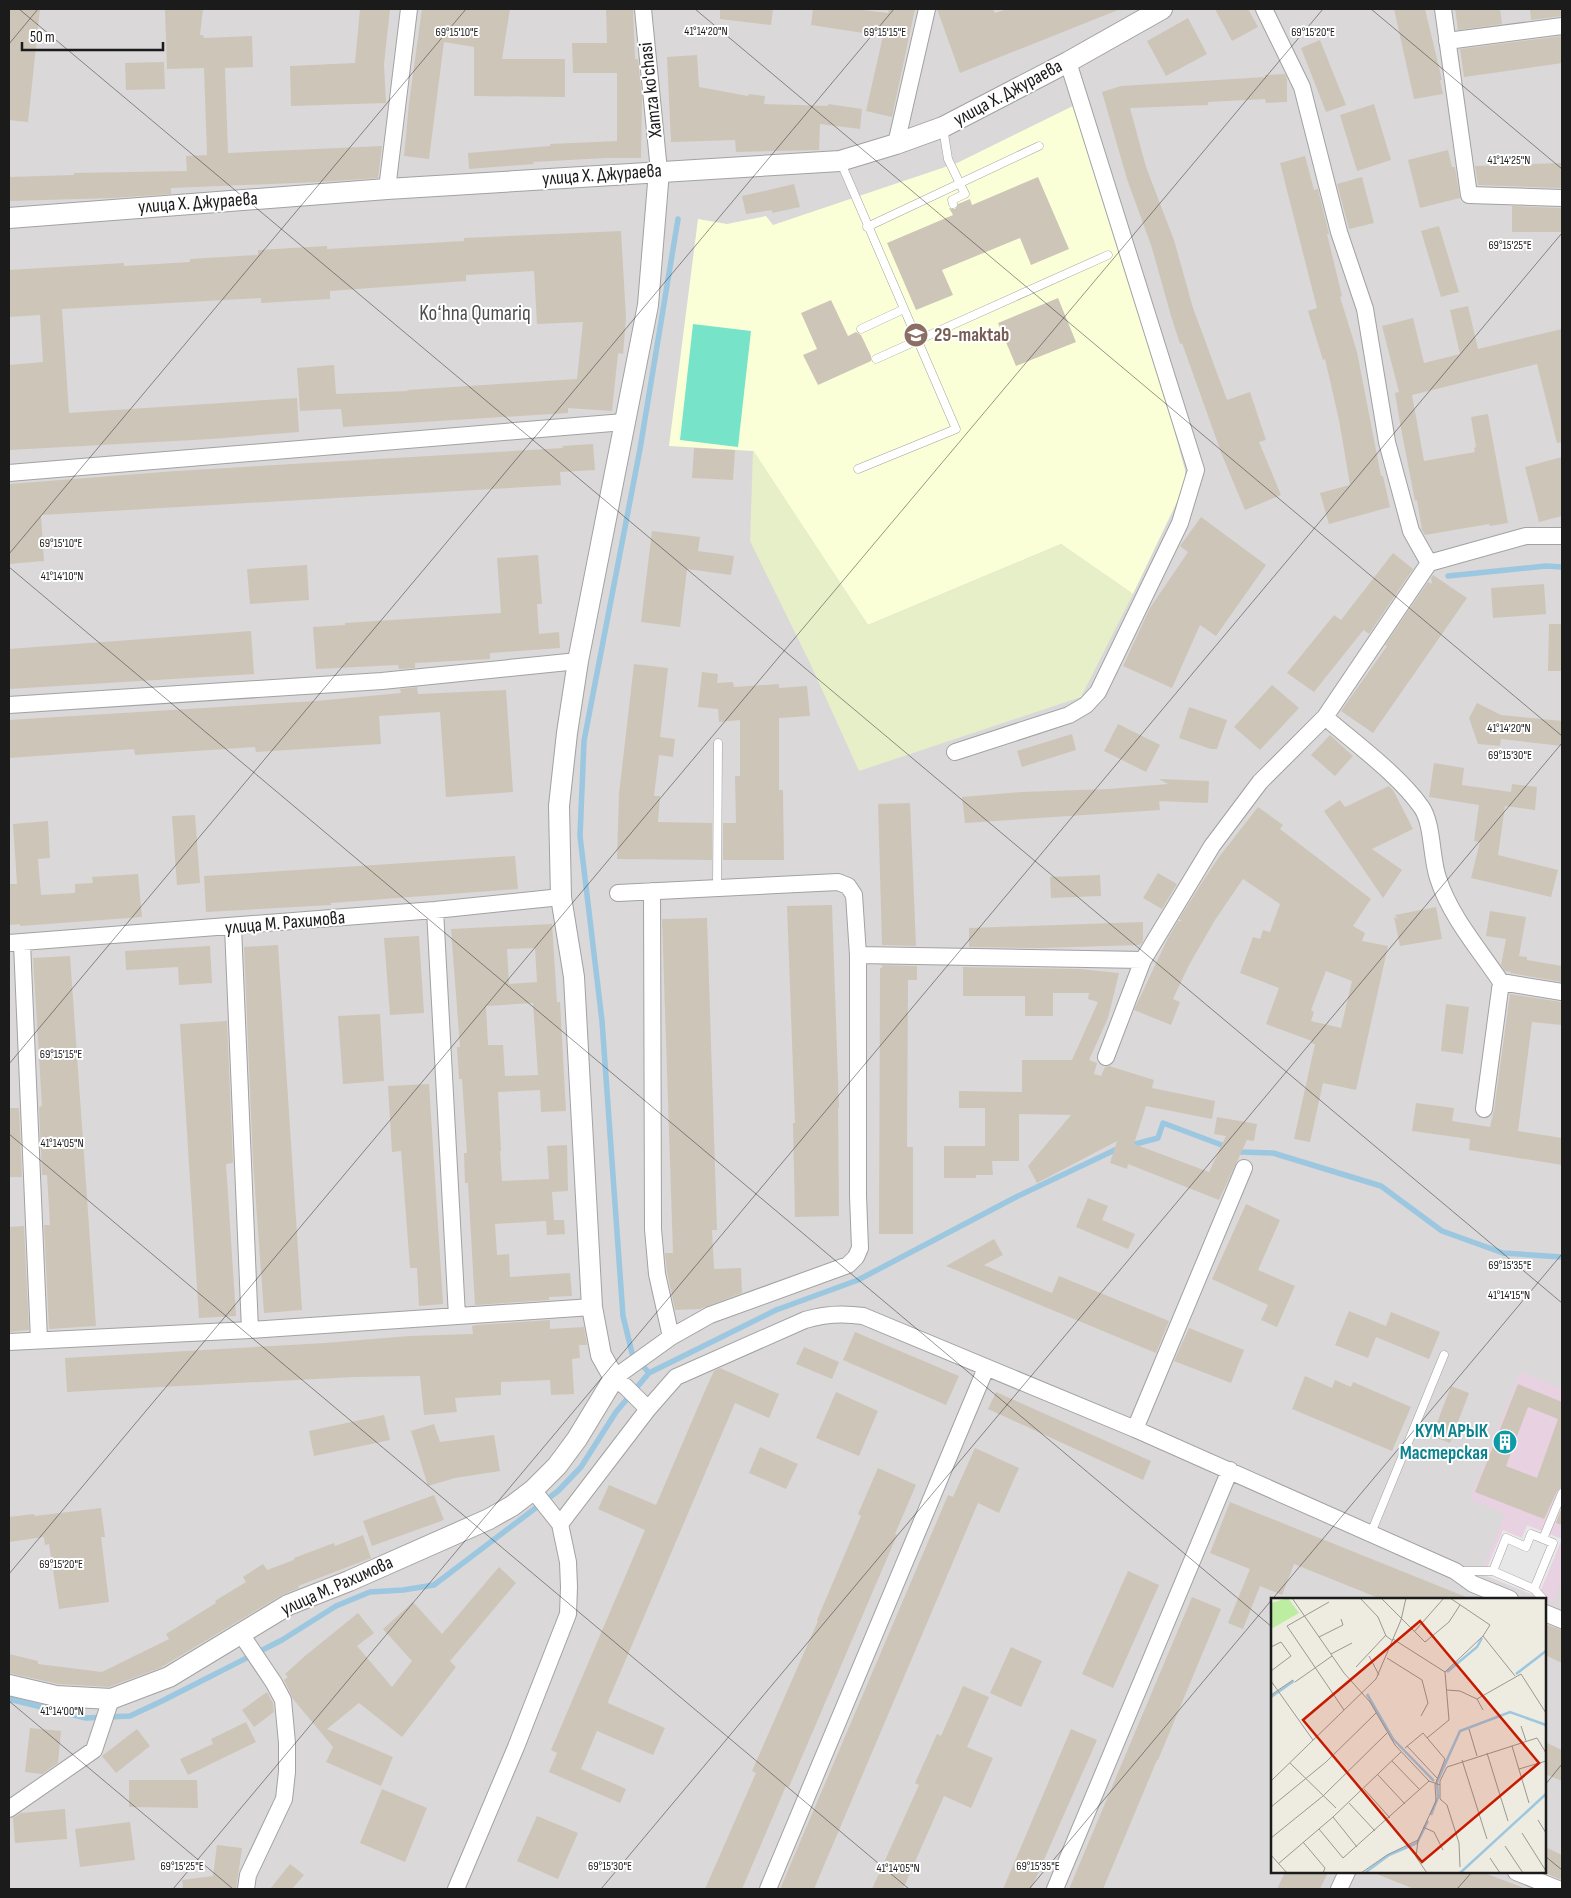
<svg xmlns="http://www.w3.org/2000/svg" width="1571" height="1898" viewBox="0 0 1571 1898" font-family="'Sofia Sans Condensed',sans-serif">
<rect width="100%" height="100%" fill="#eeebe0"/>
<path fill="#dad8d8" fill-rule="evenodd" d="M9,9H1562V1889H9ZM1272,1599H1545V1872H1272Z"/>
<path fill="#e8d1e0" d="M1520,1372L1562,1389V1580L1553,1603L1481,1574L1505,1514L1470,1499Z"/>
<path fill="#faffd8" d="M1077,104L1117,220L1185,470V485L1133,594L1061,544L868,625L753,451L669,446L698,219L727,224L766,216L773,225L957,163Z"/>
<path fill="#e7efc9" d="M753,450L868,625L1061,544L1133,594L1081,697L859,771L809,661L750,541Z"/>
<path fill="#77e4c9" d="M693,324L751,331L738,447L680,440Z"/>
<path fill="#e7e7e7" d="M1527,1525L1562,1539L1538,1597L1484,1575L1503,1530L1522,1538Z"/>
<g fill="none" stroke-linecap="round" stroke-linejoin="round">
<path stroke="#9cc7e0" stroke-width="5.5" d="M1448,576L1546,566L1562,567
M1128,1146L1158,1138L1163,1123L1227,1147
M1236,1150L1241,1152L1273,1153L1381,1186L1442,1231L1503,1253L1562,1257
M649,1373L632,1353L623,1316L602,1021L580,836L584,741L640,449L678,219
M9,1699L86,1718L130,1716L162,1701L282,1640L336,1606L370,1592L403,1590L434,1585L558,1491L581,1467L616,1412L649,1373L776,1310L858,1280L1016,1197L1119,1148"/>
</g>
<path fill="#cec5b9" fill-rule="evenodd" d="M9,9H40L28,122L9,120Z
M165,9H203L200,35H203L204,38L252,36L253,67L225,68L228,153L382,146L378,178L319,182L171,188V194L113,198L9,201V177L74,175V173L187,171L186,156L207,155L204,68L167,69Z
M360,9H390L384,64L386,103L291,106L290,66L355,63Z
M422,9H510L502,59H565V97L474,96V47L444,42L429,159L404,156L409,103Z
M606,9H633L635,59H638L642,98L641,158H606L533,162L534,164L469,169L468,153L550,146V144L617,141V73H573L572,43H607Z
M720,9H773L771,25L720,19Z
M813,9H855L888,13L889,9H915L892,117L866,111L883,36L811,25Z
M937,9H993L995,13L1007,9H1118V10L960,73Z
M1215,9H1248L1258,27L1232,41Z
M1394,9H1425L1442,80H1440L1443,94L1414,99Z
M1455,9H1500L1502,24L1458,30Z
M1530,9H1562V16L1531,20Z
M1188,18L1207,54L1166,76L1147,41Z
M1562,36V63L1464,77L1460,49Z
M1320,40L1346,105L1326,112L1301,48Z
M697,55L699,87L748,96L749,94L765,96L764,104L828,106V104L862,109L860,129L820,124L819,150L736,152L735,140L671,142L667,57Z
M164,62L165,89L126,90L125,63Z
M1285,74L1287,79V102L1266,103L1265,99L1208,102V105L1130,108L1146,167L1174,240L1193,308L1227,400L1250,392L1266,440L1259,442L1281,495L1245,510L1222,455L1182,343L1180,344L1171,316L1152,248L1127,179L1102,92L1121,86L1265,77V75Z
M1374,104L1391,160L1357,171L1340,115Z
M1448,150L1452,167H1455L1460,198L1420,208L1408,160Z
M1305,156L1314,190L1318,189L1329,234H1327L1342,296L1340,297L1357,352L1381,476H1383L1390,507L1329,524L1320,493L1350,485L1339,420L1325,359L1323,360L1308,311L1317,308L1280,163Z
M1562,163V188L1478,185L1475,166Z
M1038,177L1069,249L1031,265L1020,238L942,270L953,295L916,310L887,243L953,215L949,208L955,209L958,204L970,199L972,205Z
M1362,177L1374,223L1349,229L1337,184Z
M794,184L800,207L772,213V210L746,214L742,196Z
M1512,206L1562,208V232H1512Z
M1439,226L1459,292L1441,297L1421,231Z
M621,231L626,318L623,354L618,353L612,411L568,408V413L343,427L341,409L300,411L297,368L334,365L336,394L408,391L407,390L577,379L583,322L537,324L534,271L466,275V281L330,291V299L261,303V298L62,309L69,413L297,398L299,432L211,439L9,450V365L43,362L40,315L9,317V270L124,263V266L190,262V259L258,255V250L327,246V249L464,241V238Z
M1058,298L1076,342L1016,366L998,323Z
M831,300L848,336L856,332L861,335L871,356V361L818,385L803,355L817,349L801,313Z
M1468,306L1478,349L1562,329V442L1557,443L1537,364L1412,395L1424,461L1475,452L1474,448L1476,447L1471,417L1488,414L1508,523L1490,526L1489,524L1425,535L1422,530L1417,500L1415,501L1400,423L1395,393L1399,392L1382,326L1413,318L1424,363L1460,354L1450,310Z
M593,444L595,470L560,472L561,485L41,515L44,561L9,564V484L176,471L563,448L562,446Z
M694,448L735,450L733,480L692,478Z
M1562,457V516L1539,522L1525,467Z
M1201,517L1266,565L1216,636L1200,625L1172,688L1123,666L1150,608L1188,552L1180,546Z
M652,531L700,537L698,551L734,556L731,575L687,569L680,627L641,622Z
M1393,553L1413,569L1369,634L1364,630L1361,633L1314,692L1287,673L1334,615L1341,620Z
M538,555L542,604H537L539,634L559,632L560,648L490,653V659L415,663V668L399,669L398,665L316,669L313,627L345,625V623L501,613L497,558Z
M307,565L309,600L250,604L247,569Z
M1433,575L1467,598L1373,733L1341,711L1387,646L1385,645L1428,582L1432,584L1431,578Z
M1544,584L1546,614L1493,618L1491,588Z
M1549,624H1562V671H1548Z
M251,631L254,674L9,689V649Z
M634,664L668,668L660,737L675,739L673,757L659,755L654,796H660L658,822L712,823V860L617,859L619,794Z
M702,672L718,674L717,683L733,682L734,687L779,684V688L807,686L810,716L779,718V790H783L784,860H723V823H736L735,776H740V720L719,722L718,709L698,707Z
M1272,685L1299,708L1260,750L1234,727Z
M417,687L418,694L506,690L513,792L446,797L440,712L379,716L381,744L256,752L255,747L135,755L134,749L9,758V720L316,701L401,693L400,689Z
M1477,703L1501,715L1562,721V746L1501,739L1500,746L1478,744L1469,718Z
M1189,707L1227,720L1217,749H1211L1179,738Z
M1118,724L1160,745L1146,772L1104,751Z
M1072,734L1076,750L1022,767L1017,751Z
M1330,735L1353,756L1335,776L1311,755Z
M1434,763L1464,768L1462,785L1511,792L1512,784L1537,787L1535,810L1505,806L1498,855L1558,870L1551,897L1471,878L1480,842L1474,841L1479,805L1429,797Z
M1159,779L1209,781L1208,803L1159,801L1160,810L965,823L962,797L1022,792L1109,789L1168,784Z
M1389,786L1393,790L1413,829L1372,849L1402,870L1383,898L1324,811L1340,800L1345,807Z
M910,803L916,946L882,945L878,804Z
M1258,807L1283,825L1280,829L1371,899L1353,926L1365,933L1362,941L1388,946L1356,1090L1323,1083L1310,1142L1294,1139L1315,1044L1311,1043L1312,1041L1266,1024L1279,988L1240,973L1253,937L1260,939L1263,930L1270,932L1280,904L1243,879L1215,920L1189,965L1173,999L1180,1002L1171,1025L1134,1010L1168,938L1178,921H1182L1179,919L1201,884L1219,857ZM1326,971L1352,981L1341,1028L1311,1021L1314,1012L1311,1010Z
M195,815L200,883L177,885L172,816Z
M48,821L50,858L38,859L41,895L75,893V884L93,883L92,877L138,874L142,917L20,926V924L9,925V884H17L13,824Z
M515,856L518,889L331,903V905L206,912L204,876Z
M1158,873L1177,884L1162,909L1143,898Z
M1100,875L1101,896L1051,898L1050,877Z
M832,905L839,1108H838L839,1216L795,1217L793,1123H795L787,906Z
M1436,907L1442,939L1400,946L1394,917L1398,919L1395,915Z
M1490,911L1526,917L1519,956L1527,957V960L1562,966V982L1510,973L1511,972L1505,971L1501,965L1506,939L1486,936Z
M707,918L717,1230H712L714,1269L741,1268L742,1293L700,1309L675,1310L667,1272L665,1253H673L662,919Z
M1143,922V941L1140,945L1041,948L969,947V928Z
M552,924L557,1002H560L566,1111L541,1112L540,1090L498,1092L501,1151H500L502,1181L549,1179L547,1146L567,1145L568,1191L552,1192L554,1220H564L565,1234L547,1235L546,1221L495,1224L497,1255L509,1254L510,1277L570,1273L572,1296L549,1297V1300L475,1305L468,1183H465L464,1153H467L462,1079H459L457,1047H460L451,929ZM535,948L537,982L509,984L507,949ZM533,1003L538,1075L505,1076L503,1045H488L486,1006Z
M419,936L424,1013L390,1015L384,938Z
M278,945L302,1310L264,1313L253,1162L244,947Z
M210,946L212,983L179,985L178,967L126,970L125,951Z
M70,956L96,1326L49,1329L44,1225H50L47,1175H42L39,1107L42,1106L33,958Z
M882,965L917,966V980H908L907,1147H913V1234H879L880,968H882Z
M963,967L1080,969L1119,973L1108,1018L1089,1060L1097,1063L1094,1074L1101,1076L1105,1067L1109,1066L1154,1080L1152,1088L1215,1101L1212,1119L1146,1106L1134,1144L1209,1172L1226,1136L1214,1134L1217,1117L1257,1124L1254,1141L1247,1140L1219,1200L1128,1164L1127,1169L1110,1163L1117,1141L1037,1183L1028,1166L1071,1115L1019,1114V1161H992L993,1175H976V1178H944V1146H985V1108H959V1091L1022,1092V1060H1072L1098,1002L1088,999L1089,993H1053V1016H1025V996H963Z
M1510,994L1562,1002V1025L1532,1022L1518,1131L1562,1138V1165L1469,1150L1470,1139L1412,1131L1416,1103L1454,1108L1452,1121L1490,1127L1494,1110Z
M1446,1004L1469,1007L1463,1054L1441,1051Z
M380,1014L384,1081L343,1084L338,1016Z
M227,1021L233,1163L226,1164L236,1316L199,1318L180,1024Z
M429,1084L443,1304L419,1306L417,1268H410L401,1151L392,1152L388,1086Z
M9,1108H19L22,1177H9Z
M1088,1198L1108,1206L1102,1220L1135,1234L1128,1249L1076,1227Z
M1246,1204L1280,1220L1258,1270L1295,1286L1277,1327L1261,1320L1268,1305L1212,1279Z
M24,1226L29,1330L9,1332V1227Z
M994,1239L1003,1255L984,1265L1052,1293L1059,1276L1169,1321L1156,1353L946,1266Z
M1349,1311L1386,1326L1391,1312L1440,1332L1429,1359L1376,1337L1368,1358L1335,1345Z
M550,1320V1329L584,1327L587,1345H579L580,1358L572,1359L574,1394L551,1395L550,1380L501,1382V1395L455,1398L457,1412L424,1415L420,1376L354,1377L67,1392L65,1358L325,1343L409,1336L473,1334L472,1326L476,1325Z
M1189,1328L1244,1350L1231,1383L1174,1361Z
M855,1332L959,1376L946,1405L843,1360Z
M804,1347L839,1362L832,1379L796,1364Z
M720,1368L779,1394L769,1418L735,1403L609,1699L608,1703L665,1728L653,1755L597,1731L581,1769L626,1789L620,1803L549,1772L557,1753L551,1750L645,1530L598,1509L609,1485L656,1505L704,1393L714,1371Z
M1305,1376L1332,1388L1335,1380L1351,1387L1353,1382L1411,1407L1392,1451L1292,1409Z
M1518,1384L1562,1402V1487L1557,1491L1544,1519L1475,1492ZM1528,1407L1558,1419L1537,1478L1506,1466Z
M1451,1386L1469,1393L1450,1443L1432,1436Z
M836,1392L878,1411L859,1456L816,1438Z
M996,1392L1151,1461L1143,1480L988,1409Z
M384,1415L390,1440L314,1456L309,1431Z
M434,1424L440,1442L494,1435L500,1471L455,1478L428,1486L411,1431Z
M760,1447L798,1464L786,1489L749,1473Z
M975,1448L1019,1468L999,1513L978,1503L814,1889H780L948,1495L953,1497Z
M878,1468L916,1485L895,1534L897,1535L789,1787L786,1786L742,1889H705L756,1773L752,1771L818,1621L817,1620L861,1516L858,1514Z
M434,1495L444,1520L372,1546L363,1521Z
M1230,1502L1471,1599H1381L1294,1564L1282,1595L1260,1586L1243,1629L1228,1623L1250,1569L1210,1553Z
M1562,1507V1525L1556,1523Z
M101,1508L105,1537H101L109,1602L59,1609L49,1544L45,1545L44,1537L9,1542V1517L34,1514L35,1516Z
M363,1535L371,1558L298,1586L299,1588L282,1595L160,1668L109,1687L58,1684L9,1673V1654L38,1661V1664L102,1672L169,1639L166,1634L216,1603L215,1601L246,1582L243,1577L263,1564L267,1570L294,1560V1558L334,1543L335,1546Z
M499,1567L516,1583L450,1661L456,1667L402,1737L359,1703L327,1729L393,1757L381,1786L326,1762L333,1747L293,1699L284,1680L288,1677L285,1674L305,1656L358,1613L374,1633L357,1646L392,1687L412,1661L383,1629L413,1602L442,1634Z
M1128,1571L1159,1585L1113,1688L1082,1674Z
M1192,1597L1221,1609L1158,1760H1157L1103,1889H1069Z
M1545,1624L1562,1630V1663L1545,1655Z
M1011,1647L1042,1661L1021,1707L990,1693Z
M963,1686L989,1697L967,1747L993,1758L971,1808L944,1796L903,1889H872L919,1785L915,1783L937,1734L941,1736Z
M267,1692L273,1703L274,1712L254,1727L242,1710Z
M246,1722L256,1742L188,1775L180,1759L213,1744L211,1739Z
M30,1728L61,1731L58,1763L42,1774L25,1772Z
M137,1729L150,1746L116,1773L102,1756Z
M1071,1729L1097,1740L1031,1889H1003Z
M1545,1742L1562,1750V1781L1545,1774Z
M129,1780H197L198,1808L129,1807Z
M382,1789L427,1808L405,1862L360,1843Z
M65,1809L67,1839L15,1843L13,1818L21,1813Z
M537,1816L578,1833L558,1879L517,1861Z
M130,1822L135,1860L80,1867L75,1829Z
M217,1845L242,1848L236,1889H183L182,1880L213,1876Z
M1545,1847L1562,1855V1880L1545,1873Z
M290,1864L304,1875L292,1889H270Z
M1285,1872H1328L1320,1889H1277Z
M1372,1872H1482L1524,1888L1414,1889Z"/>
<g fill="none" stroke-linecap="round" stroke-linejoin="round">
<defs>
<path id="service" d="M943,128L948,159L965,194L952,200L953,204
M841,163L956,429L858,469
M867,227L1039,146
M861,329L904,309
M876,359L1108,255
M717,888L718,743
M1371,1533L1444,1355
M1543,1539L1562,1493
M1460,1571H1493L1506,1538L1526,1547L1531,1534L1553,1543L1534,1589
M1493,1571L1534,1589L1543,1599"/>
<path id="minor" d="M643,9L659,171
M1264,9L1302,87L1339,232L1365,309L1387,442L1411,531L1429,563
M1443,9L1469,195L1562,198
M1447,41L1562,26
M896,144L927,9
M387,189L409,9
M9,473L624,422
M9,705L382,681L578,661
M1325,717C1356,744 1399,775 1422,808C1433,825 1431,858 1438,878C1450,916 1479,949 1501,982L1484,1109
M955,752L1069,715L1086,705L1098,692L1180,523L1196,470L1068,62
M652,891L653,1229L657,1274L671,1337
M618,893L838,882L848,886L854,895L858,955V1196L860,1248L856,1257L848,1265L710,1315L671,1337L614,1378L626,1387L648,1409
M435,910L457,1316
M233,927L250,1330
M9,943L435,910L561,897
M22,943L39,1340
M858,955L1143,960L1212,846L1260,782L1325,717L1429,563L1526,536H1562
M1501,982L1562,992
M1106,1057L1143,960
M9,1342L250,1330L592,1307
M1135,1429L1244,1168
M533,1490L560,1524
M1545,1613L1562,1620
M241,1634L274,1683L283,1700L287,1743V1772L284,1799L248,1875L246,1889
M9,1809L94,1750L111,1699
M1516,1872L1558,1889
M456,1889L516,1747L568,1614L569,1587L568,1562L560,1524L648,1409L676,1377L805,1320C824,1314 843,1313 863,1316L1135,1429L1455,1571L1473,1584L1510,1599
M768,1889L986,1368
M1055,1889L1230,1470
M1339,1889L1347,1872"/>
<path id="tertiary" d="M9,218L387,189L840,161L896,144L943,127L1068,62L1162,9
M9,1685L56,1696L111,1699L169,1677L288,1605L349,1581L489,1519L512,1506L533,1490L557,1466L577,1439L614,1378L601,1355L592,1307L574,977L561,897L559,806L567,733L578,661L648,305L659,171"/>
</defs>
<use href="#service" stroke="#a2a2a2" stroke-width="9"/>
<use href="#minor" stroke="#a2a2a2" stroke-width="18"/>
<use href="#tertiary" stroke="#a2a2a2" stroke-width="22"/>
<use href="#service" stroke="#fff" stroke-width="8"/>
<use href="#minor" stroke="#fff" stroke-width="16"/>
<use href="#tertiary" stroke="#fff" stroke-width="20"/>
</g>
<path fill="none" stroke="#1b1b1b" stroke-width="1" stroke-opacity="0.45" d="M19,9L1562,1303M695,9L1562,736M1371,9L1562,169M9,44L38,9M9,554L466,9M9,567L1272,1627M9,1064L894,9M9,1134L909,1889M9,1574L1323,9M9,1701L233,1889M1545,1785L1562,1764M1545,1856L1562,1870M173,1889L1562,233M601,1889L1562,743M1029,1889L1562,1254M1457,1889L1472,1872"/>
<defs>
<symbol id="school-disc" viewBox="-11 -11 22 22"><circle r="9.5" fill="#8d6e63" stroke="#fff"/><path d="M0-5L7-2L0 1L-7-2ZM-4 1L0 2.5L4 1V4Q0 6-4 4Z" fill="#fff"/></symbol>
<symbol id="building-disc" viewBox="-11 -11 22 22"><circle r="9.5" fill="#0f9aa8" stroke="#fff"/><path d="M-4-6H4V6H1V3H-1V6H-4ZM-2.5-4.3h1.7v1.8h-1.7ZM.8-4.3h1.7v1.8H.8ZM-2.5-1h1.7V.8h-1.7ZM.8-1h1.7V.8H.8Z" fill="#fff"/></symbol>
</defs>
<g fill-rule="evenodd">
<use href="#school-disc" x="902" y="321" width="28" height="28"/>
<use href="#building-disc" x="1491" y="1428" width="28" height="28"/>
</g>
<g text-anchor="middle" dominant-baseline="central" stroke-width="4" stroke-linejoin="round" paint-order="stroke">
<g font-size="19" fill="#1b1b1b" stroke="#fff">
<text transform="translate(651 90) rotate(-96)">Xamza ko'chasi</text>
<text transform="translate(1008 93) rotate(-28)">улица Х. Джураева</text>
<text transform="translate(602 175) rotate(-4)">улица Х. Джураева</text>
<text transform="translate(198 203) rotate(-4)">улица Х. Джураева</text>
<text transform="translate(285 923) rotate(-5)">улица М. Рахимова</text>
<text transform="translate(337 1586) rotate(-24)">улица М. Рахимова</text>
</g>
<g font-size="19" font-weight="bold" fill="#785e54" stroke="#fff" text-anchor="start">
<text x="934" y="335">29-maktab</text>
</g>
<g font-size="19" font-weight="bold" fill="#0d838f" stroke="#fff" text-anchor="end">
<text x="1488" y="1431">КУМ АРЫК<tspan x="1488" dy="22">Мастерская</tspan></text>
</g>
<g font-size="21" fill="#4e4e4e" stroke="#fff">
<text x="475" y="313">Koʻhna Qumariq</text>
</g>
</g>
<g transform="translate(1271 1598)">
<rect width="275" height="275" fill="#eeebe0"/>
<path d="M17,0L28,15L0,31V5Z" fill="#bceda1"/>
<path fill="none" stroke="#9cc7e0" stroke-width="2.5" d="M176,74L206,49L211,40M245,76L275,53M96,96L122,141L163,183M0,99L23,83M160,217L167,199L166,184L189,133L239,114L275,127M95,274L118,257L146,245L157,223M189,275L275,196"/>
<path fill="none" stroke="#9a9891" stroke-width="1" d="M21,0L73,75L99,104L124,147L158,183L169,187M89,0L107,19L115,38L122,43M110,0L154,44L178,24L189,7M58,4L16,28L73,112M143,34L173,0M212,38L244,78M48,39L72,27L70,21M122,41L174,74M0,49L10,44L20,58L0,73M60,56L81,45M98,58L108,77M116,60L151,82L157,105L150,118M85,69L115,37M0,83L42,142M24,84L61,58M176,92L189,93L206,101L212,112M0,97L22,82M206,101L250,76L275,115M250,128L255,143M198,131L206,158M156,140L178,122L174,74L212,38L219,27L179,0M136,148L166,180M241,148L258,205M216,155L237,223M191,162L216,241M121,163L149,192M19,165L65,210M248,171L275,163M107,177L134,206M0,183L105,81L130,22L135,0M93,191L119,220M78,205L104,233M0,209L55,164L105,115M62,219L86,249M267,222L275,235M152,229L163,234L172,252M48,231L72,260L158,183M251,235L275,273M0,240L52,198L116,135M147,242L145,259L156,275M32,244L54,270L52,275M234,248L252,275M0,257L16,275M219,260L229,275M7,266L62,219L130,154M189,269L188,245L176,207L169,201V183L176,169L266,140L275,155M90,275L116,257L147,242L165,203L164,187L174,161L152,135L134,150"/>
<path fill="#c71b00" fill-opacity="0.15" stroke="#c71b00" stroke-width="2.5" d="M149,23L268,165L151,264L32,122Z"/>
<rect width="275" height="275" fill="none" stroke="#1b1b1b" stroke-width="2.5"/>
</g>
<g font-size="12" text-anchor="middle" fill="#1b1b1b" stroke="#fff" stroke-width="4" stroke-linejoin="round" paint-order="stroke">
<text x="706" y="35">41°14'20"N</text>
<text x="457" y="36">69°15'10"E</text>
<text x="885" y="36">69°15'15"E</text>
<text x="1313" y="36">69°15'20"E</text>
<text x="1509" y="164">41°14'25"N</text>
<text x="1510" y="249">69°15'25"E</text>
<text x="61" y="547">69°15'10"E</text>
<text x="62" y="580">41°14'10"N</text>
<text x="1509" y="732">41°14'20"N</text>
<text x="1510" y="759">69°15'30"E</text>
<text x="61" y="1058">69°15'15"E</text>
<text x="62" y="1147">41°14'05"N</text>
<text x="1510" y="1269">69°15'35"E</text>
<text x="1509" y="1299">41°14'15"N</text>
<text x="61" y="1568">69°15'20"E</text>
<text x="62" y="1715">41°14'00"N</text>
<text x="182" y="1870">69°15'25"E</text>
<text x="610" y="1870">69°15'30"E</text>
<text x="1038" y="1870">69°15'35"E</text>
<text x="898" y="1872">41°14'05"N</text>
</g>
<rect width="1571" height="1898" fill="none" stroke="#1b1b1b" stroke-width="20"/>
<path d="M22 42v8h141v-8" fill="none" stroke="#1b1b1b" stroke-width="2.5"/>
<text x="30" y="42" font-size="15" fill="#1b1b1b" stroke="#ffffff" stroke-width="4" paint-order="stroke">50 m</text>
</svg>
